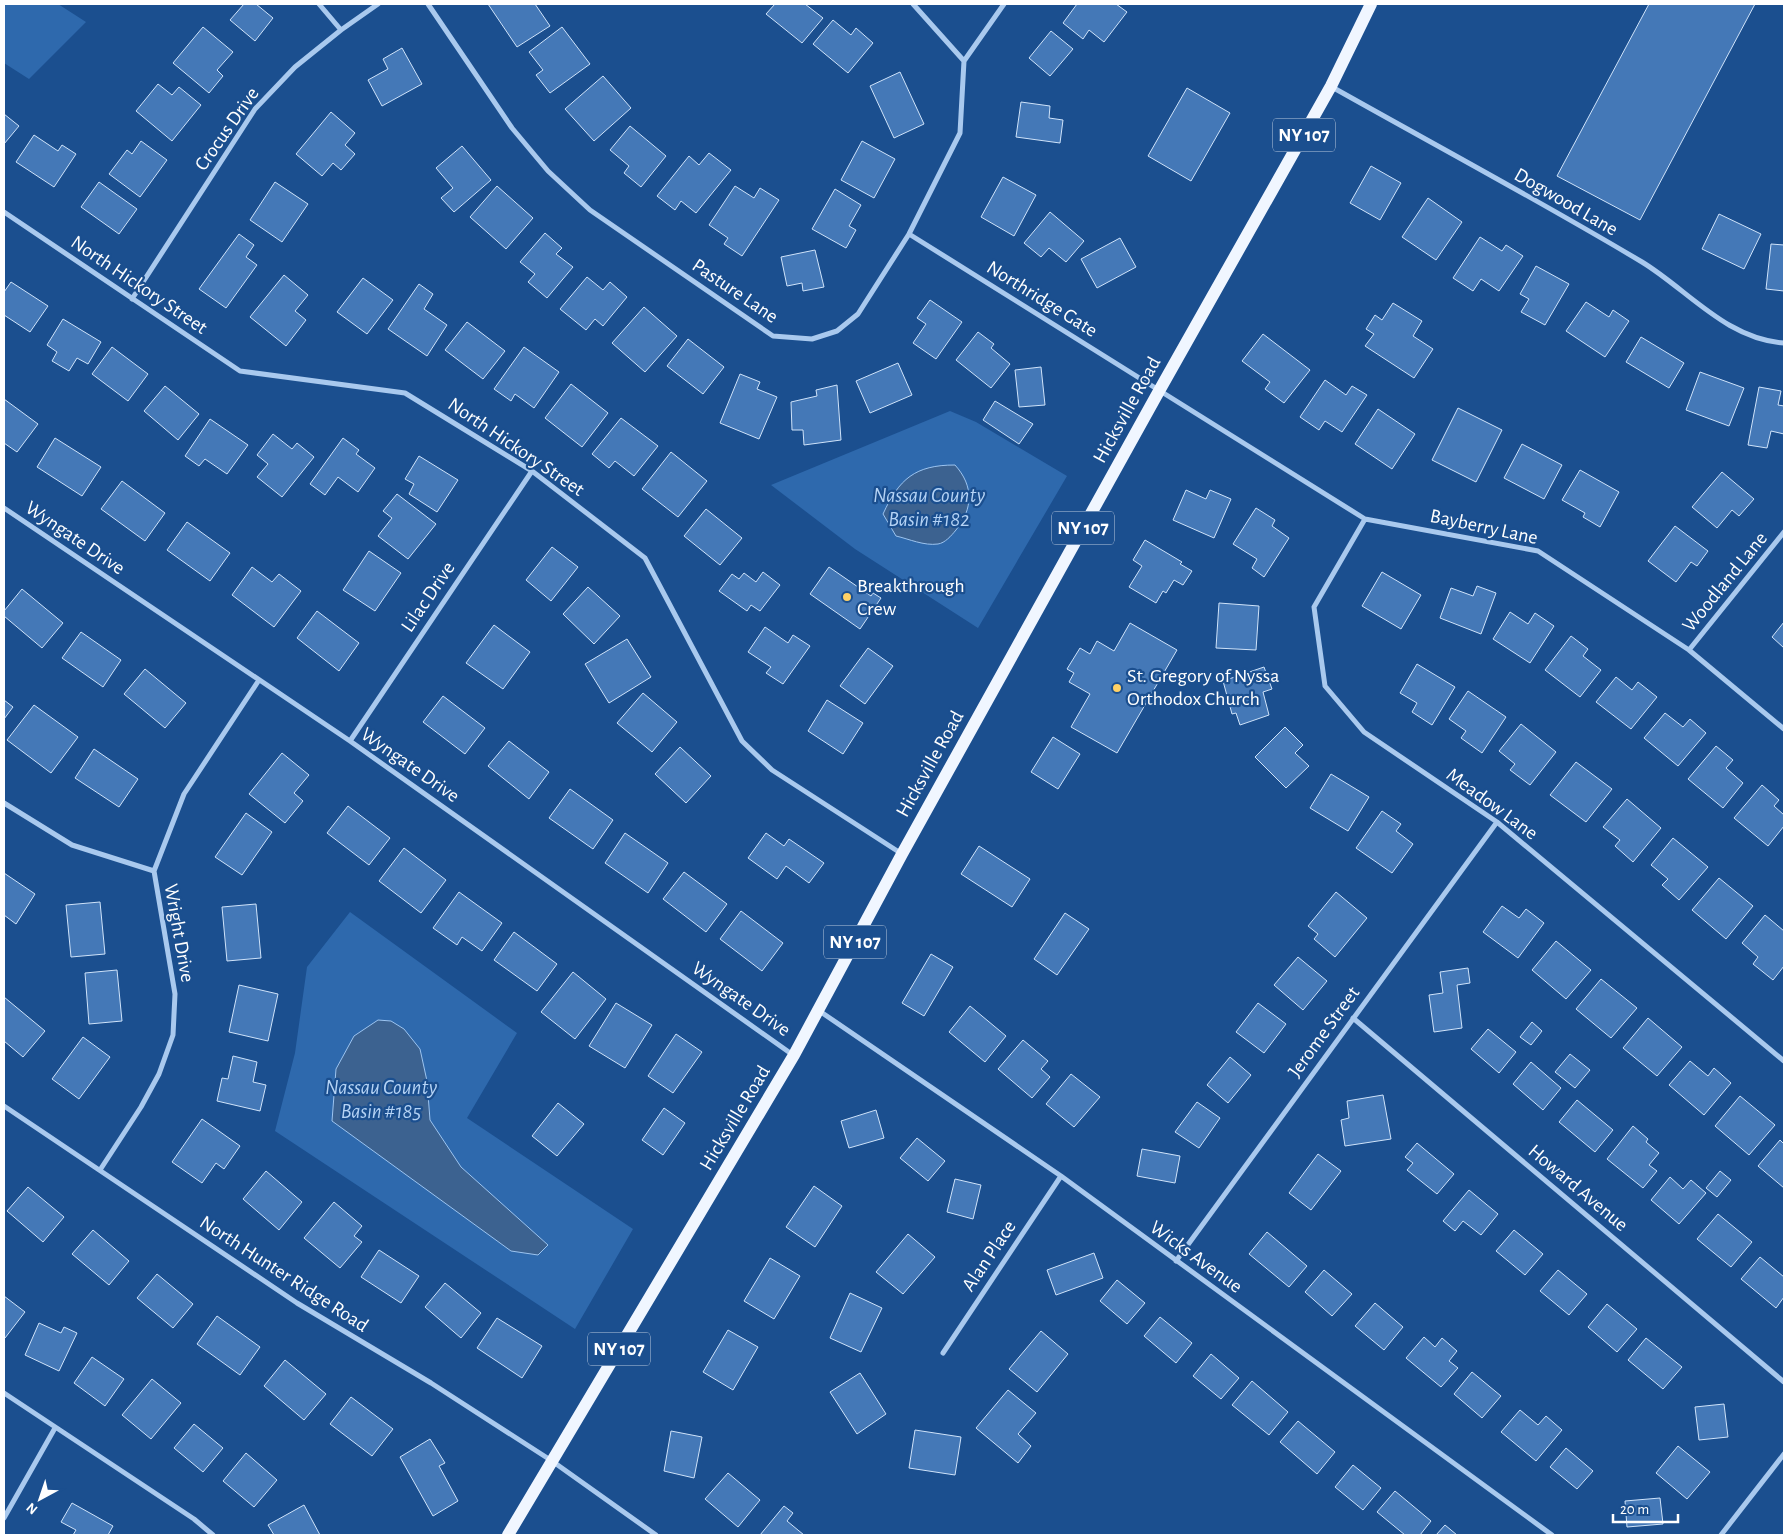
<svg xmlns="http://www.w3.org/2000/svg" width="1788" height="1539" viewBox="0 0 1788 1539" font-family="'Alegreya Sans',sans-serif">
<rect width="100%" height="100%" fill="#1b4f8f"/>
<path fill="#2e69ad" d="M4,4H58L86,22L29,79L4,63Z
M950,411L976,422L1067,476L978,628L855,549L771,485Z
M350,912L517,1033L467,1118L633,1229L575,1329L275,1131L295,1053L307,967Z"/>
<path fill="#3c6290" stroke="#9cc4f0" d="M955,465C974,486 973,509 956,530C951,536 945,543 938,544C924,546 909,539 896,536L883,514C899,479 915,465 955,465Z
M378,1020L391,1021L404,1029L420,1049L427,1081L430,1120L461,1167L548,1245L538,1255L511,1251L332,1121L336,1069L354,1036Z"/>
<path fill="#4478b7" stroke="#cfe3fa" d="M244,4H256L273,18L255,41L230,20Z
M488,4H535L550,26L517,47Z
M775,4H805L823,18L802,43L766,14Z
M1077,4H1116L1127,12L1104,42L1089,30L1083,39L1063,23Z
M1649,4H1755L1640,220L1557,176Z
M833,20L851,35L856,28L873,43L848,73L813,44Z
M203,27L233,52L217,70L223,76L209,93L173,63Z
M562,27L590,64L550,93L536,75L543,70L529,52Z
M1051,31L1073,49L1050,76L1029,58Z
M402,48L422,84L382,106L368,80L388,69L383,59Z
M900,72L924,124L894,138L870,86Z
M603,76L631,108L594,141L565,109Z
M158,84L172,95L179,87L201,105L172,141L136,111Z
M1187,88L1230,113L1191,181L1148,156Z
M1021,102L1050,106L1049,118L1063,120L1060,143L1016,137Z
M331,112L355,133L345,145L355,154L341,170L333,163L322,176L296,154Z
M4,114L19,126L4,144Z
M630,126L666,156L641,187L624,173L629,166L610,150Z
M34,135L58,151L62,145L76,154L54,187L16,162Z
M141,141L167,160L140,197L109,174L127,150L132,154Z
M862,141L895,159L874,198L841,180Z
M462,146L491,180L454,212L441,198L453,188L436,168Z
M709,153L731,170L696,213L681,201L675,210L657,196L689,156L699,165Z
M1371,166L1401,183L1380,220L1350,203Z
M1003,177L1036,195L1014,236L981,217Z
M99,182L137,209L119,234L81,207Z
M275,182L308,204L282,242L250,220Z
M497,186L533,218L506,249L470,217Z
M735,186L754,198L760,188L779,200L742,256L724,244L728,238L709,225Z
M835,189L861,205L849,226L856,230L846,248L812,229Z
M1428,198L1462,222L1436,260L1402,237Z
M1050,212L1084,241L1066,262L1049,248L1041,257L1024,243Z
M1719,214L1761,234L1744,269L1702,249Z
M545,233L562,248L556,254L573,267L547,298L528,282L535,274L520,262Z
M239,234L254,245L246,257L257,265L226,308L199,289Z
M1480,237L1502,251L1506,245L1523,256L1499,291L1481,279L1473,291L1453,278Z
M1120,238L1136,267L1097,288L1081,259Z
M1771,244L1784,245V291L1766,289Z
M815,250L824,287L803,291L802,283L787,286L781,257Z
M1536,266L1569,284L1545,325L1521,312L1529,299L1520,294Z
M284,275L308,295L295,311L306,320L286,346L250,317Z
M587,277L603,290L610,282L627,297L603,326L595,319L586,330L560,309Z
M363,278L393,300L367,334L337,312Z
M11,282L48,306L30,332L4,315V292Z
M419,284L433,294L424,309L447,325L427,356L388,329Z
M930,300L962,322L936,359L913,343L926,324L917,318Z
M1586,302L1609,317L1613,310L1629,321L1605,357L1566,331Z
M1393,303L1422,321L1413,336L1433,349L1414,378L1365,346L1374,334L1366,329L1375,315L1382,320Z
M644,307L677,336L645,372L612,343Z
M63,319L101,342L88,364L77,358L69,371L52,361L57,352L47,345Z
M467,322L505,351L483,379L445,350Z
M978,332L994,344L991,348L1010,364L991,388L956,360Z
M1263,334L1310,370L1284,403L1265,389L1270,382L1242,361Z
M1641,337L1684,363L1669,388L1626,362Z
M688,339L724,367L703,394L667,366Z
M112,347L148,374L128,401L92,374Z
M524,347L559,372L534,408L515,394L511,401L494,389Z
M898,363L912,395L870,413L856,381Z
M1041,367L1045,405L1019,407L1015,370Z
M1700,372L1744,388L1729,426L1686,410Z
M740,374L760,382L757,389L777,397L759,439L720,423Z
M1325,380L1346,395L1352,386L1367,395L1342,432L1325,421L1319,430L1300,417Z
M571,384L608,413L582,447L545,418Z
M837,385L841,440L804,445L803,430H792L791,402L817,396L816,390Z
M165,386L199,414L178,440L144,411Z
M1759,387L1781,391L1778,405L1784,406V434L1771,431L1767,448L1748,445Z
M4,399L38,424L17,452L4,443Z
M995,401L1033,424L1019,444L983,420Z
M1458,408L1502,430L1476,482L1432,460Z
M1378,409L1415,434L1392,469L1355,444Z
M621,418L658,446L634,476L615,461L609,468L592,454Z
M210,419L248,445L227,474L205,459L199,466L185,456Z
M273,434L292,449L297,443L314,457L282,497L257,477L268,464L257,455Z
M55,438L101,467L82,496L37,467Z
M343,438L359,450L356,454L375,468L358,492L338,477L325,495L310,484Z
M1522,444L1562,465L1544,499L1504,478Z
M671,452L707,481L678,517L642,489Z
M419,456L458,480L437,512L409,494L414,484L405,479Z
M1580,470L1619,492L1600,527L1583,517L1585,513L1562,500Z
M1722,472L1754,499L1739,516L1732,510L1717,528L1692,507Z
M122,481L165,513L145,541L101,509Z
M1186,490L1206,499L1210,490L1231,499L1214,538L1173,520Z
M397,494L436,524L408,559L378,536L392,518L383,511Z
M1256,508L1275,520L1272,526L1289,538L1264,577L1252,568L1257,559L1233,544Z
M706,509L742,538L720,565L684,536Z
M187,522L230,553L210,581L167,550Z
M1675,526L1708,551L1697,566L1691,562L1676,582L1648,561Z
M1145,540L1182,562L1180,564L1192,571L1183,585L1174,580L1166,593L1163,591L1156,603L1129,587L1142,566L1133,560Z
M552,547L578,567L551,601L526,580Z
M369,551L401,573L375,611L343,590Z
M252,567L272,582L279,574L301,591L274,627L232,595Z
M829,567L871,596L873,593L881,598L860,629L810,594Z
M763,572L780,585L760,611L751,605L747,611L719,591L732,574L739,579L744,573L756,582Z
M1382,572L1421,595L1401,629L1362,606Z
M1477,586L1496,593L1481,634L1440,618L1451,588L1473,596Z
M588,587L620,616L594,644L563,614Z
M22,589L63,623L42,648L4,616V611Z
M1219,603L1259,606L1256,650L1216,648Z
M317,611L359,643L339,671L297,638Z
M1510,612L1528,624L1535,613L1554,626L1530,663L1493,639Z
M1784,622V648L1772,637Z
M1130,623L1177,650L1117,753L1071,727L1090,694L1069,682L1074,673L1067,669L1080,648L1090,654L1097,641L1114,651Z
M494,625L530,652L503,689L466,663Z
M765,627L788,643L793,635L810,646L783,684L766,673L771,667L748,652Z
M81,632L121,660L103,687L62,658Z
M1571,636L1588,649L1583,656L1601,670L1580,697L1545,670Z
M627,639L651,677L609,703L585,664Z
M868,648L893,666L865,704L840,686Z
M1417,664L1455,687L1432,725L1412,712L1417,703L1400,693Z
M1264,667L1272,689L1263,692L1269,715L1240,725L1236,713L1232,714L1223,681Z
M145,669L186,703L165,728L124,694Z
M1616,677L1632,690L1638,682L1657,697L1631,729L1596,702Z
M1468,691L1506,717L1482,753L1461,738L1466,731L1449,719Z
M643,693L677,722L652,752L617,723Z
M443,696L485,728L465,754L423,722Z
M4,700L13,707L4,719Z
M827,700L863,723L843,754L808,731Z
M34,705L78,737L51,773L7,740Z
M1665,713L1683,727L1690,719L1706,733L1678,766L1644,738Z
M1521,724L1556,752L1530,785L1510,770L1515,764L1499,751Z
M1285,727L1303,745L1295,753L1309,766L1286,788L1255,757Z
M1053,737L1080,754L1058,789L1031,772Z
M509,741L549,772L529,799L488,766Z
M1716,746L1733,760L1726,768L1743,783L1723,808L1688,779Z
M680,747L711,776L686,803L655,774Z
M94,749L138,779L119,807L75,778Z
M282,753L309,775L294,793L303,801L285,823L249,794Z
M1576,762L1612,789L1586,822L1550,795Z
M1331,774L1369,797L1348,831L1310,808Z
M1762,785L1779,800L1774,806L1784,815V826L1768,846L1734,818Z
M570,789L613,820L593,849L549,818Z
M1627,799L1661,828L1633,862L1615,846L1620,840L1603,827Z
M348,806L390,838L369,865L327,833Z
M1382,811L1401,824L1396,831L1413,844L1392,873L1356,848Z
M246,813L272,832L242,875L215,857Z
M625,833L668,863L648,893L605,863Z
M766,833L784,846L789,839L824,863L809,883L786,866L777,879L748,858Z
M1673,838L1708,867L1679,900L1662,885L1668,879L1651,865Z
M979,846L1030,879L1012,907L961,874Z
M404,848L446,880L421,913L379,881Z
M684,872L727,904L706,932L663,899Z
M4,873L35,894L16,924L4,915Z
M1719,878L1753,906L1726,939L1692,910Z
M459,892L502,923L482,951L462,937L457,945L433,928Z
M1336,892L1367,918L1335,957L1314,939L1318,934L1308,926Z
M100,902L105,954L71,957L66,905Z
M256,904L261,958L227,961L222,907Z
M1502,906L1519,918L1526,909L1544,923L1518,958L1483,932Z
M741,911L783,943L762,971L720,939Z
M1065,913L1089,929L1057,975L1034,959Z
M1765,915L1784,931V966L1773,980L1753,964L1758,957L1742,943Z
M514,932L557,964L537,991L494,960Z
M1556,941L1591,970L1566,999L1532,970Z
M931,954L953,967L924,1016L902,1003Z
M1298,957L1327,981L1303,1010L1274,985Z
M1468,968L1470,983L1457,985L1462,1028L1434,1032L1429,995L1443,993L1440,972Z
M117,970L122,1021L89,1024L85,973Z
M573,972L606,999L575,1039L541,1012Z
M1601,979L1637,1008L1611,1038L1576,1009Z
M239,985L278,994L268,1041L229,1032Z
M4,997L45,1031L23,1057L4,1041Z
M616,1003L652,1025L625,1068L589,1046Z
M1258,1003L1286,1024L1264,1053L1236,1032Z
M970,1006L1006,1036L985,1062L949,1032Z
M1648,1018L1682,1047L1657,1076L1623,1048Z
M1532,1022L1542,1031L1531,1045L1520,1037Z
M1488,1029L1516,1052L1499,1073L1471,1049Z
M676,1034L702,1052L673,1093L648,1076Z
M83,1037L110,1057L79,1099L52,1079Z
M1023,1040L1048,1061L1041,1069L1050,1077L1032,1098L998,1069Z
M1570,1054L1590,1070L1575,1088L1555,1072Z
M233,1056L257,1062L253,1082L266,1085L260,1111L217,1101L222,1078L228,1079Z
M1230,1057L1251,1075L1228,1103L1207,1085Z
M1690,1061L1708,1076L1714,1068L1731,1083L1704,1115L1669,1085Z
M1531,1062L1561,1088L1543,1110L1513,1084Z
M1071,1074L1100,1097L1074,1127L1046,1104Z
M1383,1095L1391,1139L1345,1146L1341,1120L1349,1118L1347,1101Z
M1740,1096L1775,1125L1749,1155L1715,1126Z
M1577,1100L1613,1130L1595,1152L1559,1122Z
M1197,1102L1220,1118L1199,1148L1175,1132Z
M558,1103L584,1124L557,1156L532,1136Z
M664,1108L685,1123L663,1155L642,1140Z
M876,1110L884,1138L849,1148L841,1121Z
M202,1119L240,1146L224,1169L216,1163L202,1183L172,1162Z
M1633,1126L1648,1139L1646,1142L1659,1153L1649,1165L1657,1171L1643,1188L1607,1159Z
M917,1138L945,1161L928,1181L900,1158Z
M1780,1140L1784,1144V1188L1758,1166Z
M1417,1143L1454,1174L1437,1194L1407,1170L1413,1163L1405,1157Z
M1142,1149L1180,1156L1175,1183L1137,1176Z
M1318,1154L1341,1171L1311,1210L1289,1193Z
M266,1171L302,1202L279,1230L243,1199Z
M1720,1171L1731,1180L1717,1197L1706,1188Z
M1670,1177L1683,1189L1691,1180L1706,1193L1679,1224L1651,1200Z
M955,1179L981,1185L973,1219L947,1212Z
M814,1186L842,1206L815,1247L786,1227Z
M28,1187L64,1217L43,1242L7,1211Z
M1469,1190L1498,1214L1481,1235L1463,1221L1455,1231L1443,1221Z
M334,1202L362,1226L354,1236L362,1242L340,1268L304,1238Z
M1718,1214L1752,1242L1731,1267L1697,1239Z
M93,1230L129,1261L109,1285L72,1254Z
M1514,1230L1543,1254L1525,1275L1496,1251Z
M1267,1232L1307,1266L1289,1287L1249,1254Z
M908,1234L935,1257L903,1294L876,1272Z
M379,1250L419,1276L401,1303L361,1277Z
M1094,1253L1103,1278L1056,1295L1047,1270Z
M1760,1257L1784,1277V1297L1776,1308L1741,1279Z
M770,1258L800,1276L774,1319L744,1301Z
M1324,1270L1352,1294L1332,1316L1305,1292Z
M1558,1270L1587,1294L1569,1315L1540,1291Z
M157,1274L193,1304L173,1328L137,1298Z
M1117,1280L1145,1303L1127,1324L1100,1301Z
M445,1283L481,1313L461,1338L425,1307Z
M850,1293L882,1308L861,1352L830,1338Z
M4,1296L25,1312L5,1338L4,1337Z
M1375,1303L1403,1327L1384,1350L1355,1326Z
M1607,1304L1637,1329L1617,1352L1588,1327Z
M217,1316L260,1347L240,1375L197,1344Z
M1160,1317L1192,1343L1176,1363L1144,1336Z
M497,1318L542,1346L522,1378L477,1348Z
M39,1323L61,1333L64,1327L77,1333L59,1371L25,1355Z
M728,1330L758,1347L733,1390L703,1372Z
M1041,1331L1068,1354L1037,1392L1009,1369Z
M1424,1337L1435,1347L1442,1338L1457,1351L1449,1361L1458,1368L1441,1387L1406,1358Z
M1646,1338L1682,1367L1663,1389L1628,1360Z
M1211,1354L1239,1378L1221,1399L1193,1376Z
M92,1357L124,1379L105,1406L74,1383Z
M285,1360L326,1394L304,1420L264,1386Z
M1472,1372L1501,1396L1482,1418L1454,1394Z
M860,1373L886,1414L857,1434L830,1392Z
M152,1379L181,1403L151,1439L122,1415Z
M1252,1381L1288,1412L1269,1435L1232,1405Z
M1008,1390L1036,1413L1018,1434L1031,1446L1018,1463L976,1428Z
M351,1397L393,1429L372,1456L330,1424Z
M1724,1404L1728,1437L1699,1440L1695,1407Z
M1520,1410L1538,1425L1546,1416L1562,1430L1536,1461L1501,1432Z
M1298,1421L1335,1452L1317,1474L1280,1442Z
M194,1424L223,1448L203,1472L174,1448Z
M915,1430L961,1437L955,1475L909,1468Z
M671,1431L702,1437L694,1478L664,1471Z
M430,1439L445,1463L439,1466L458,1501L433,1516L400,1457Z
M1678,1446L1710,1472L1687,1499L1656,1473Z
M1566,1448L1593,1471L1577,1489L1550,1467Z
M246,1453L277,1480L254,1507L223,1481Z
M1353,1465L1381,1488L1363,1510L1335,1487Z
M728,1473L760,1500L738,1527L705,1499Z
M1395,1491L1431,1521L1420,1535H1405L1377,1512Z
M1660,1498L1663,1524L1627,1527L1625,1501Z
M72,1503L113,1526L108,1535H73L76,1530L61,1522Z
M304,1505L320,1535H274L268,1525Z
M784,1506L793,1513L787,1521L804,1535H760Z
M1445,1525L1457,1535H1436Z"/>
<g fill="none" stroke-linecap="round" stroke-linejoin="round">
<path stroke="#a9c9ee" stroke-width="5" d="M319,4L341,30
M428,4L512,128L548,171L590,210L773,336L812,339L837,331L858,314L909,234L960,133L964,61
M913,4L964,61
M964,61L1004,4
M1332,87C1435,145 1540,201 1642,262C1688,290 1726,339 1784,343
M4,212L240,371L405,393L532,471L645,558L742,741L772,770L902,854
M909,234L1365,519L1538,551L1689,650L1784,729
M132,299L255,109L295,67L341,30L378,4
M4,508L350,741L793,1055
M1365,519L1314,607L1325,686L1364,732L1497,822L1784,1061
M1689,650L1784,532
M350,741L532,471
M4,803L72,845L154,871
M818,1010L1061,1176L1552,1535
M1353,1018L1784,1382
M4,1106L297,1303L431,1383L552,1461L656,1535
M100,1170L141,1107L159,1074L173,1035L175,994L154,871L184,794L259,680
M1176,1261L1497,822
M943,1353L1061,1176
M4,1393L194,1519L213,1535
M4,1518L55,1428
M1721,1535L1784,1454"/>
<path stroke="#f0f6ff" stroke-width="12" d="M508,1535L794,1055L902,854L1159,391L1331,86L1371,4"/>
</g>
<g fill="#ffd166" stroke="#1b4f8f" stroke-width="2">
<circle cx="847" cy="597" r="5"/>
<circle cx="1117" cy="688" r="5"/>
</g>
<g text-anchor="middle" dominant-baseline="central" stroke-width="4.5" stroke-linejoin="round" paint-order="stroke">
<g fill="#1b4f8f" stroke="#bbcadd" stroke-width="1">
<rect x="1273" y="118.5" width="62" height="33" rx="4"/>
<rect x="1052" y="511.5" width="62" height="33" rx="4"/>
<rect x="824" y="925.5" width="62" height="33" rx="4"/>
<rect x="588" y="1332.5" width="62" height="33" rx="4"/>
</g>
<g font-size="19" font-weight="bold" fill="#fff">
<text x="1304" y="135">NY 107</text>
<text x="1083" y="528">NY 107</text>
<text x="855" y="942">NY 107</text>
<text x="619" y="1349">NY 107</text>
</g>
<g font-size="20" fill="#fff" stroke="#1b4f8f">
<text transform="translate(227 129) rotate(-55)">Crocus Drive</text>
<text transform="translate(1566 202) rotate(30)">Dogwood Lane</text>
<text transform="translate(139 285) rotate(34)">North Hickory Street</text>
<text transform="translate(735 291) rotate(34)">Pasture Lane</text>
<text transform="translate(1042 299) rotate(32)">Northridge Gate</text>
<text transform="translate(1127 410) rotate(-61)">Hicksville Road</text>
<text transform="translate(516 447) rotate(34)">North Hickory Street</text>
<text transform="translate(1484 527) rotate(12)">Bayberry Lane</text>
<text transform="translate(75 538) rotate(34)">Wyngate Drive</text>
<text transform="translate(1725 582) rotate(-51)">Woodland Lane</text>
<text transform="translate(428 597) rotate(-56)">Lilac Drive</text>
<text transform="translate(930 764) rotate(-61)">Hicksville Road</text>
<text transform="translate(410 765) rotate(35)">Wyngate Drive</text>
<text transform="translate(1492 804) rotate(36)">Meadow Lane</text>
<text transform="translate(179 933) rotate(80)">Wright Drive</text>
<text transform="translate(741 999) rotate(35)">Wyngate Drive</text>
<text transform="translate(1324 1032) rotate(-54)">Jerome Street</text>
<text transform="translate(735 1118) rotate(-59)">Hicksville Road</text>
<text transform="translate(1578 1188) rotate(40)">Howard Avenue</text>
<text transform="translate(989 1256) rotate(-56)">Alan Place</text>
<text transform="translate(1196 1257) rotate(36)">Wicks Avenue</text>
<text transform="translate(284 1274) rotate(33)">North Hunter Ridge Road</text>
</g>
<g font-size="20" fill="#fff" stroke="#1b4f8f" text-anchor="start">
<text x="857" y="586">Breakthrough<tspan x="857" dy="23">Crew</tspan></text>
<text x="1127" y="676">St. Gregory of Nyssa<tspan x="1127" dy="23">Orthodox Church</tspan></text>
</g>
<g font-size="21" font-style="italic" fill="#b5d3f5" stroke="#1b4f8f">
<text x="929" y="495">Nassau County<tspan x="929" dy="24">Basin #182</tspan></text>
<text x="381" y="1087">Nassau County<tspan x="381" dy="24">Basin #185</tspan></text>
</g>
</g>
<rect width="1788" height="1539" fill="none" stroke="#ffffff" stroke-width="10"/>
<g transform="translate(40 1499) rotate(220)" stroke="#1b4f8f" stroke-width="4" paint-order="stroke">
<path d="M0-4L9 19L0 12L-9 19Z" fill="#ffffff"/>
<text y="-8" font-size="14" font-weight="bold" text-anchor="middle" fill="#ffffff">N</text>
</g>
<path d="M1613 1514v8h65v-8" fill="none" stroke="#ffffff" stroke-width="2.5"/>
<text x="1620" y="1514" font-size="15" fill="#ffffff" stroke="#1b4f8f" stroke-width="4" paint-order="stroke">20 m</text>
</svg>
